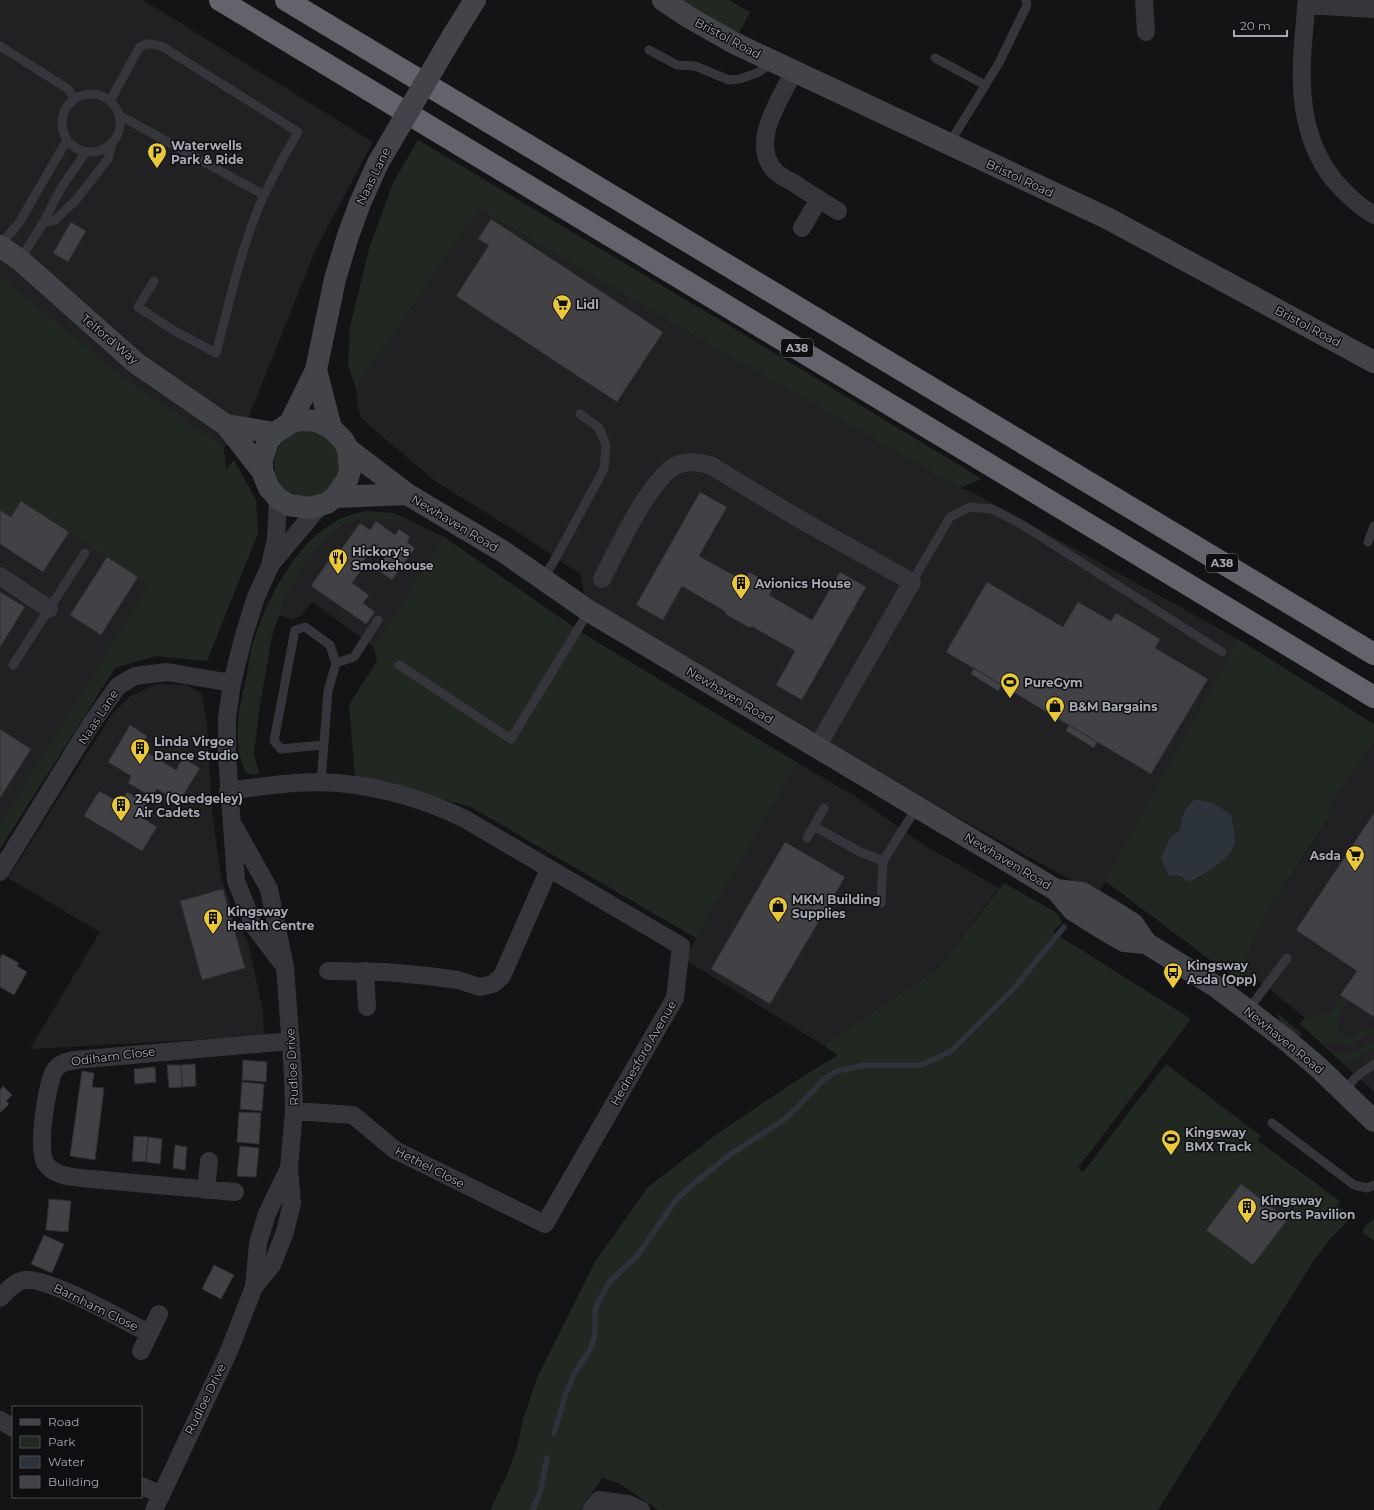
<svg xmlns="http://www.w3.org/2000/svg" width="1374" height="1510" viewBox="0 0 1374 1510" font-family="Montserrat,sans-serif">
<rect width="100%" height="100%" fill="#141416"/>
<path fill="#212023" d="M0,0H143L373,142L316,249L248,419L209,466L149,584L0,824Z
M479,209L713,347L959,488L970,491L1238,639L1098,895L830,747L618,619L584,593L580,574L513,529L436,482L362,419L358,408L356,388Z
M364,519H407L444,537L374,647L312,602L302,615L292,620L279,615L285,598L305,564L324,541L345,523Z
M156,684L187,685L202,694L207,724L212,812L221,877L238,924L248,942L263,1011L264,1036L30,1049L100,932L8,878L112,714L129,697Z
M1374,742V1092L1300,1024L1305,1018L1257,979L1245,961L1269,908L1332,814L1328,811Z
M798,763L855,796L924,845L999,888L939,967L823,1045L684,959Z"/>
<path fill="#212822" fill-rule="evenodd" d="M663,0H728L750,12L734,43Z
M418,140L725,323L982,479L959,488L713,347L479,209L356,388L348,365L350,327L369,249L393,183Z
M0,277L123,377L224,448L226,470L234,460L256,500L258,533L207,661L156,656L115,668L0,849V824L149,584L21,501L11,517L0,510Z
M274 464a33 33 0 1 1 66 0a33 33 0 1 1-66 0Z
M367,511L393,513L407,519H364L345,523L324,541L305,564L285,598L272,636L260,705L254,753L259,773L253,775L245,772C242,762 238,753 238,742C236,721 241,700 246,679C249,665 250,650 255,637C272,588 308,518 367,511Z
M444,537L584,634L798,763L696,938L469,806L355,777L349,705L377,661L374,647Z
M1238,639L1374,724V742L1328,810L1332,813L1269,908L1245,961L1257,979L1247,985L1213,962L1105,881ZM1196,799L1213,803L1226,857L1200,877L1189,882L1180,876L1170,838L1180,830L1188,804Z
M1004,883L1057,913L1062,922L1053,932L1191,1019L1078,1168L1083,1172L1166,1064L1261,1136L1258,1141L1340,1201L1338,1206L1349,1214V1220L1329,1240L1313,1262L1158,1510H658L619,1483L602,1478L580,1510H490L506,1477L517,1448L523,1419L537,1378L595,1262L648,1187L717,1134L794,1082L838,1055L823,1045L939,967Z
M1342,996L1348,1000C1341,1013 1328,1034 1351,1038L1370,1028L1374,1029V1031L1348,1045L1331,1041L1323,1045L1300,1024L1305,1018L1331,1013Z
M1276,1012L1302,1034L1299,1037L1281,1022Z
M1374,1041V1047C1364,1053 1355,1062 1343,1063L1329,1050L1331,1049C1347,1059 1359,1048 1374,1041Z
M1374,1219V1241L1363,1233L1364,1227Z"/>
<path fill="#2d333b" d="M1196,799L1213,803L1231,815C1232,823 1236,834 1235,842C1233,858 1202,876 1189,882L1180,876L1168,875L1161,858L1170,838L1180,830C1182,816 1184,806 1196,799Z"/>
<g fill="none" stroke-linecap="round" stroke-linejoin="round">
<path stroke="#2d333b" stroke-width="5.5" d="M554,1433L566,1393L574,1374L591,1348L595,1334V1309L602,1295L610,1281L637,1256L676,1200L691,1186L728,1156L782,1121L796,1109L823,1080L837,1071L865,1065H922L951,1051L1015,987L1064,927
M533,1510L540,1492L547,1458"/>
</g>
<path fill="#414146" stroke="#2f2e32" d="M491,219L663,332L617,402L456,296L489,245L478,239Z
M71,222L86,231L68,262L53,253Z
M700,492L727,507L699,556L744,581L749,572L774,586L769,595L812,620L840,572L866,587L802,700L776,685L795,651L751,626L750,628L725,614L726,612L682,586L663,620L636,605Z
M21,501L69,532L43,572L0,544V510L11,517Z
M376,521L395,535L399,529L410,537L407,542L415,548L392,580L376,569L385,556L373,548L361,564L364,566L352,583L369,595L363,603L375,612L366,624L311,586L337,548L340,551L360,523L370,530Z
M107,557L138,577L101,635L70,615Z
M987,582L1063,627L1078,602L1111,621L1116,613L1160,639L1155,648L1208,679L1151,774L946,652Z
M0,592L25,607L0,647Z
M974,668L1002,685L998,691L971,674Z
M130,725L147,736L140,748L176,770L183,758L200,768L179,802L157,789L152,797L128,783L131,776L108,762Z
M1069,725L1097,742L1094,748L1066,731Z
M0,729L31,749L0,798Z
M99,791L120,803L127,792L149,805L141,817L157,827L142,851L84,816Z
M1374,813V1017L1340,995L1357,971L1296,930Z
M785,842L845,877L770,1004L711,969Z
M223,889L245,968L202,980L180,901Z
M2,954L19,963L17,966L27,972L14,995L0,987V958Z
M243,1060L267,1062L266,1082L242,1080Z
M195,1064L196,1086L182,1087L181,1065Z
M167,1065H181L182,1087L169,1088Z
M155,1067L156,1082L135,1084L134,1069Z
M82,1071L94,1073L92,1087L104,1088L95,1160L70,1156Z
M242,1082L264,1084L262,1111L240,1109Z
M3,1086L12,1095L6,1101L9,1104L0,1113V1090Z
M239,1112L261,1113L259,1144L237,1142Z
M134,1136L148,1137L146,1162L132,1161Z
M148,1137L162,1139L160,1164L146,1162Z
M175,1145L187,1147L185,1170L173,1168Z
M240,1146L259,1148L256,1177L237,1176Z
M1241,1184L1288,1219L1253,1265L1206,1230Z
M49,1199L71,1201L68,1232L46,1230Z
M44,1235L64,1244L52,1273L31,1264Z
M214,1265L234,1275L221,1299L202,1289Z"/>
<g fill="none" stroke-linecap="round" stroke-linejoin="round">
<path stroke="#35353b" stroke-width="9" d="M0,46L68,89L75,99
M649,50L677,65L695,66L729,80L740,79L757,73L773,63
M935,58L985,85
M62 123a29 29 0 1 1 58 0a29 29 0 1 1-58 0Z
M110,101L139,48C147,41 153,44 163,47L298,132C284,156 271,179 260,204C240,252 229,304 216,353L173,330L138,307L154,281
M119,115L264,195
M949,144L999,63L1027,5L1026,0
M43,223L55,220L76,200L108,159L112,143
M0,245L19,223L67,140
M20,260L43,223L61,188L86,152
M1368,542L1374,526
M542,580L553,563L604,469L606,445L599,428L580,414
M912,582L950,517L970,507L992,509L1021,524L1222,652
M336,663L354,657L378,620
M13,665L85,553
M399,665L511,739L589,611
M321,782L328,691L336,663L330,645L305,627L295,630L274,741L281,749L323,745
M814,826L860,852L883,861
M807,838L824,808
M881,903L883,861L917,807
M1248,1010L1287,958
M1344,1092L1355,1078L1374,1064
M1272,1123L1354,1185L1367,1188L1374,1185"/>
<path stroke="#35353b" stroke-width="18" d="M1144,0L1146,32
M1307,0C1301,62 1292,126 1333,179C1345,193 1358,206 1374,215
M1306,5L1374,9
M794,71C780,100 748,144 776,172C780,176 788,180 794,183C808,193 823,202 838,211
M802,228L819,199
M278,498L276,539L270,566L256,597L244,635L232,683L227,718V756L236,881L254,926L285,967
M272,563L319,507
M0,576L49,609
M602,579C616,552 651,476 677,465C688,460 699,463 710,465L796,517L912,582L817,747
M228,791C264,786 302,780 338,783C381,787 426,800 465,819L681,946L675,998L545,1224L395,1150L353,1115L294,1111
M235,828L269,889L285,967L293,1074L294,1111L289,1168L292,1203L285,1232L272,1265L254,1287
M0,872L91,724L118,686L135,676L167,672L232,683
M328,971L386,972L428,976L458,980L480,987L493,984L502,976L549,869
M365,971L367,1007
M206,1190L209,1161
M235,1192L91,1179C75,1177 56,1178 46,1164C36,1151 47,1085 54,1071C59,1063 66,1062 75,1060L291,1041
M0,1298C7,1291 15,1281 25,1280C49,1277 124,1321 149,1333
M141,1351L159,1314
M0,1420L13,1428
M141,1486L160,1494
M154,1510L229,1351L254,1287L258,1243L267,1214L289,1168
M591,1510L599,1500L628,1504L641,1510"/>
<path stroke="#43444a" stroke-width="22" d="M663,0L690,18L734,43L1107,218L1374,362
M452,37L475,0
M0,246L20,260L136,363L226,425L262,471L269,488L278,498L289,505L310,508L327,503L335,497L347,480L350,471L348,449L343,440L331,428L317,421L300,420L290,423L275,433L268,441L262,459V471
M316,370L331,428
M290,423L316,370L335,279L348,236L360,203L378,163
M226,425L275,433
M348,449L407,494L504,552L589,611L1056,890L1073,910L1100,927L1124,941L1146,943L1218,988L1285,1039L1318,1067L1374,1121
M335,497L407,494
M1056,890L1082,893L1111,910L1133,924L1146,943"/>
<path stroke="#62636b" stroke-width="22" d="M220,0L1374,697
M286,0L1374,654"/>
<path stroke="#43444a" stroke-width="22" d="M378,163L452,37"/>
</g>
<defs>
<symbol id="parking-pin" viewBox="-11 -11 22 30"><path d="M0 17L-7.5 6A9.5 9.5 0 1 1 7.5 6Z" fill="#e8c83a" stroke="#0f0f11"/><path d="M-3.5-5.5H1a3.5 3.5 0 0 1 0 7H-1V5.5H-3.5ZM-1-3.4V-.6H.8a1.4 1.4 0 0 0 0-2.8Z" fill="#111"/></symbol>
<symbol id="supermarket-pin" viewBox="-11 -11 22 30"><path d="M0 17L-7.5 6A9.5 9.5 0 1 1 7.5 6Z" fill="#e8c83a" stroke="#0f0f11"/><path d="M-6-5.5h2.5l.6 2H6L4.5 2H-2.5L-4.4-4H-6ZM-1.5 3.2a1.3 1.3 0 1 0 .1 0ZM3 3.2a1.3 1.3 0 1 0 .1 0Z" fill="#111"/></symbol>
<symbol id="restaurant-pin" viewBox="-11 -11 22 30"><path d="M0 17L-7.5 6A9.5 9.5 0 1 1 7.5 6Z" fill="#e8c83a" stroke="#0f0f11"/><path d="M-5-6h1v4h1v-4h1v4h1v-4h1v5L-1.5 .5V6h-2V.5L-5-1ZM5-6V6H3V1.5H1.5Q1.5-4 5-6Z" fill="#111"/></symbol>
<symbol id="building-pin" viewBox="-11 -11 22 30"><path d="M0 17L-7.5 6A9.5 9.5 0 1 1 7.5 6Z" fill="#e8c83a" stroke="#0f0f11"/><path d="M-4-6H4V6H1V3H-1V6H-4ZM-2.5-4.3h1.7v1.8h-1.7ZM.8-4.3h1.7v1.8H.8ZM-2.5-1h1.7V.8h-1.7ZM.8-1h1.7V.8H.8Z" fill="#111"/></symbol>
<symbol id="stadium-pin" viewBox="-11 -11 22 30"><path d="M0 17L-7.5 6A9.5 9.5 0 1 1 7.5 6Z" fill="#e8c83a" stroke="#0f0f11"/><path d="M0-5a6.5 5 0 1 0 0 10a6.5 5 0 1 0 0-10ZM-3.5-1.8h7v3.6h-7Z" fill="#111"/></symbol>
<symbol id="shop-pin" viewBox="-11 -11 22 30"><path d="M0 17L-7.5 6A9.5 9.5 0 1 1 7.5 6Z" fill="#e8c83a" stroke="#0f0f11"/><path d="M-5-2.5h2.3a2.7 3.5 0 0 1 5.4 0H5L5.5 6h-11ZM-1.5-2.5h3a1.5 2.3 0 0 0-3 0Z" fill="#111"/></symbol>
<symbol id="bus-pin" viewBox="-11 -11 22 30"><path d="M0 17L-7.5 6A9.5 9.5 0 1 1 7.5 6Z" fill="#e8c83a" stroke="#0f0f11"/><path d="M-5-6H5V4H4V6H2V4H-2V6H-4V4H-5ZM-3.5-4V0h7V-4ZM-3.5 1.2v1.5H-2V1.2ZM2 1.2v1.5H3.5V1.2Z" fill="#111"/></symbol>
</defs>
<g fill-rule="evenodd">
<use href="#parking-pin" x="146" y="141" width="22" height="30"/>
<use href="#supermarket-pin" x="551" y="293" width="22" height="30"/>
<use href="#restaurant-pin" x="327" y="547" width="22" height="30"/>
<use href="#building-pin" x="730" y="572" width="22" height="30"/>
<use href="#stadium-pin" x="999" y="671" width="22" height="30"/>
<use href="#shop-pin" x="1044" y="695" width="22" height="30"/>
<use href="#building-pin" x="129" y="737" width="22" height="30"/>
<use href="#building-pin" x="110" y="794" width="22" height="30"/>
<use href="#supermarket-pin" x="1344" y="844" width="22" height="30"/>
<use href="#shop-pin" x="767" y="895" width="22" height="30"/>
<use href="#building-pin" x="202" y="907" width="22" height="30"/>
<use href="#bus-pin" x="1162" y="961" width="22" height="30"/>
<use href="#stadium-pin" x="1160" y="1128" width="22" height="30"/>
<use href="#building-pin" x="1236" y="1196" width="22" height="30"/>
</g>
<g text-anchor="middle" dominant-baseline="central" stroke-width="3" stroke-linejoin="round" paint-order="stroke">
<g fill="#0f0f11" stroke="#797b84" stroke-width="1">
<rect x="781" y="339" width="32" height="18" rx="3"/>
<rect x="1206" y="554" width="32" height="18" rx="3"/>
</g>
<g font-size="11" font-weight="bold" fill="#a7a9b5">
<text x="797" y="348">A38</text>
<text x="1222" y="563">A38</text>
</g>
<g font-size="12" fill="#a7a9b5" stroke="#0f0f11">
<text transform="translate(728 38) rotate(28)">Bristol Road</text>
<text transform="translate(373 176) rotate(-64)">Naas Lane</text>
<text transform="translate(1020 178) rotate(25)">Bristol Road</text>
<text transform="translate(1308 326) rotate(28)">Bristol Road</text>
<text transform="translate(110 339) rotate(40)">Telford Way</text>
<text transform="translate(455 523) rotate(31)">Newhaven Road</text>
<text transform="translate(730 695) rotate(31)">Newhaven Road</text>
<text transform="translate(98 717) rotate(-57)">Naas Lane</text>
<text transform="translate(1008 861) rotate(31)">Newhaven Road</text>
<text transform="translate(1284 1040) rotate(39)">Newhaven Road</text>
<text transform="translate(643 1053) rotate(-60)">Hednesford Avenue</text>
<text transform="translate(113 1056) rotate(-7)">Odiham Close</text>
<text transform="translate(292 1067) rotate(-93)">Rudloe Drive</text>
<text transform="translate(430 1167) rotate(27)">Hethel Close</text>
<text transform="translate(96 1307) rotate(26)">Barnham Close</text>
<text transform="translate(205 1399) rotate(-64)">Rudloe Drive</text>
</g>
<g font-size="12" font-weight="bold" fill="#a7a9b5" stroke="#0f0f11" text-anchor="start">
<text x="171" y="145">Waterwells<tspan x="171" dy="14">Park &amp; Ride</tspan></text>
<text x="576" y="304">Lidl</text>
<text x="352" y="551">Hickory's<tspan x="352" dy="14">Smokehouse</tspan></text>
<text x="755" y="583">Avionics House</text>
<text x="1024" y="682">PureGym</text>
<text x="1069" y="706">B&amp;M Bargains</text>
<text x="154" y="741">Linda Virgoe<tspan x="154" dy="14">Dance Studio</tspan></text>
<text x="135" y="798">2419 (Quedgeley)<tspan x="135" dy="14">Air Cadets</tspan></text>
<text x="1341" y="855" text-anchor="end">Asda</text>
<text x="792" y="899">MKM Building<tspan x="792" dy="14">Supplies</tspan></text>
<text x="227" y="911">Kingsway<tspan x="227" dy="14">Health Centre</tspan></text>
<text x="1187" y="965">Kingsway<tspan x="1187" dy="14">Asda (Opp)</tspan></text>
<text x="1185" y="1132">Kingsway<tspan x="1185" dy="14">BMX Track</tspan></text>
<text x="1261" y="1200">Kingsway<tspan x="1261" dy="14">Sports Pavilion</tspan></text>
</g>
</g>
<rect x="12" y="1406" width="130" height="92" fill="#0f0f11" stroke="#4c4d53"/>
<rect x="20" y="1419" width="20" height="6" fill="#43444a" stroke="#4c4d53"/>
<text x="48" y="1426" font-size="12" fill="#a7a9b5">Road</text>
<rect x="20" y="1436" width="20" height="12" fill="#212822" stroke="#4c4d53"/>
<text x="48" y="1446" font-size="12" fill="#a7a9b5">Park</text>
<rect x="20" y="1456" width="20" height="12" fill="#2d333b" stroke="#4c4d53"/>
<text x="48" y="1466" font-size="12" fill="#a7a9b5">Water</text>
<rect x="20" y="1476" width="20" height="12" fill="#414146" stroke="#4c4d53"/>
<text x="48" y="1486" font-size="12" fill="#a7a9b5">Building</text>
<path d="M1234 30v6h53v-6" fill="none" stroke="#a7a9b5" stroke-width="2"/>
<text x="1240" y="30" font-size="12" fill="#a7a9b5" stroke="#0f0f11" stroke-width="3" paint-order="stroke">20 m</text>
</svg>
